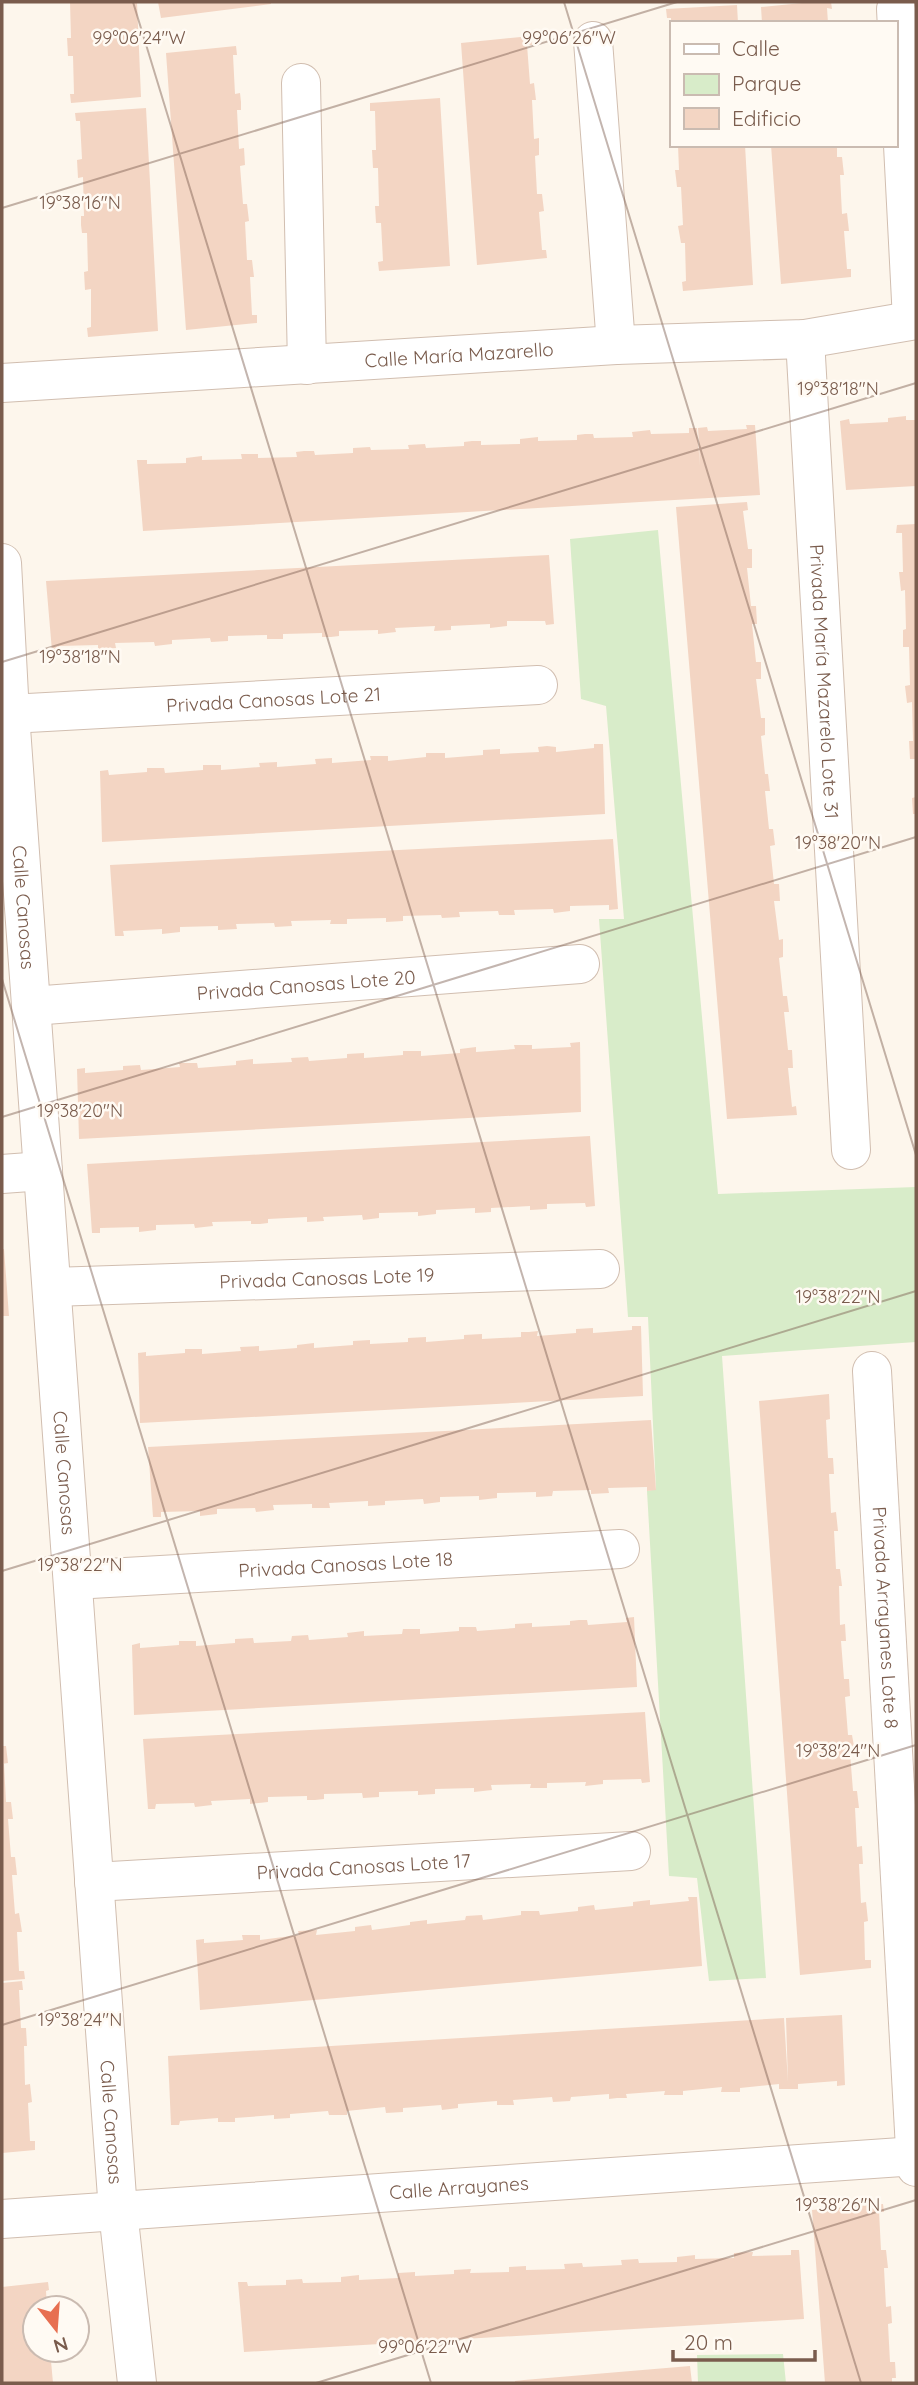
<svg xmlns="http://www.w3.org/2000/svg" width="918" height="2385" viewBox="0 0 918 2385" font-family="Quicksand,sans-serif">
<rect width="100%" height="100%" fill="#fdf6ec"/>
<path fill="#d8ecc9" d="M658,530L718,1194L916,1187V1342L722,1356L766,1978L709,1981L697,1878L669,1876L647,1491L656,1489L648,1317H628L599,919H624L606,706L581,699L570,539Z
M783,2354L786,2383H698L697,2355Z"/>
<path fill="#f3d5c3" d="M70,2H137L141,97L71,103L70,94H74L73,56H68L67,38H71Z
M158,2H271V4L161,18Z
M812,2H831L832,9L827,8L828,23H762L761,7Z
M737,5L738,23H671V18H667L666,9Z
M531,36L532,45H527L530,84L534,83L536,100H532L534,139L539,138V155L535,156L537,194H542L544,211L539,212L542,250H546L547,258L477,265L461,43Z
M236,46L237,55H233L235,94L240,93L241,102V110H237L239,149L244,148L245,165L240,166L243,204H247L249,221L245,222L247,260H252L254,277H250L252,315H257V323L186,330L166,53Z
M440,98L450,266L379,271L378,262L383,261L381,223H376L375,206H379L378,168H373L372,150H376L375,111H370V103Z
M146,108L158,331L88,337L87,328L91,327V289L85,290L84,272L88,271L87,233H82L81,225V216H84L83,177L78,178L77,160L82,159L80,121H76L75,113Z
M678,145H745L753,285L683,291L682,282L686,281L685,243H681L678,226L683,225L681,187H677L676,178L675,170H679Z
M771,145H837V157H842L844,175H840L842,214L847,213L849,231H844L847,269H851V277L781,284Z
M906,416V420H916V486L846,490L840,421L849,419L850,424L888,422V418Z
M746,425H755L760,495L143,531L137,460H147V464L186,463V458L202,456V460L242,459L241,454H258V458L297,457L296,452L304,451H314L315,455L353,453V448L370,447L371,450L409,449L408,445L425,444L426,448L464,446V442L472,441H481V445L520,444V439L538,437V441L577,440V435L585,434H593L594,438L633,437L632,432L650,430L651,434L689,433V428H697L700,466L698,428L707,427L708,431L747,429Z
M747,502L748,510L743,511L748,549H752V568H747L751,606H756L757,624H752L756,662H761V679H756L761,718H765V735L761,736L765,774H768L770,791H765L769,829H773L775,845L770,846L774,884H779L780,901H774L779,940L783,939V957L779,958L783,996H787L789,1012H784L788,1050H792L793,1068H788L792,1107L796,1106L797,1115L727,1119L676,507Z
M916,524V759H910L909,741H913L912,702L907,703L905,686L910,685L909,647H903V630L906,629L905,590L901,591L899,572H903L902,533H896L897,525Z
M549,555L554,624L546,625L545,621H507V626L490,628V624L451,626V630L434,631L435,626L395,628L396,632L378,634V630L339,631V636L331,637H322V633L283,634V639H267V635L228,636V641L211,642L210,638L172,640V644L155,646L154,642L115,643L116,648L98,649V645L59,646L60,651H52L46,581Z
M594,744H603L605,814L102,842L100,771L108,770L109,775L147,772V768H164L165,773L203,770V765H221V770L260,767L259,763L277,762V767L316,764L315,759L332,758V763L371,760L370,756H388V761L426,757V753H445V758L483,755V750L500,749V754L539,752L538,747L547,746L556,747V752L594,748Z
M916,797V814H913L912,798Z
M613,839L618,909L609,910V905L570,906V911L554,913L553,909L514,910L515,915H499L498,911L459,912L460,917L442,918L441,915L403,916V921L386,922V918L347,919V924H330L331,920L291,921L292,926L275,927L274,923L236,924L237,929L218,930V926L180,927V932L162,934V929L123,931L124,936H115L110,865Z
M580,1042L581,1112L79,1139L77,1069L85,1068V1073L123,1070V1066L140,1065L141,1070L180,1067L179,1063H197L198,1068L236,1065V1061L253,1059V1064L292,1062L291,1058L308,1057L309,1061L347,1058V1054L364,1053V1058L403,1055V1051H421V1056L460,1053V1049L476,1047V1052L515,1049L514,1045H532V1049L571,1047L570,1043Z
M590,1136L595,1206L586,1207L585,1203L547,1204V1209L530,1210V1206L491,1208V1212L475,1213V1208L436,1210V1214L418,1216V1212L379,1213V1218L363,1220L362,1215L323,1217L324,1221L307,1222V1217L268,1219V1223L260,1224H251V1221L212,1222L213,1226L195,1228L194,1224L156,1225V1230L139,1232V1227L100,1228V1233H92L87,1164Z
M2,1249H4L9,1316H2Z
M632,1326H641L643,1396L140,1423L138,1353L146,1352V1356L185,1353V1349H202V1354L241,1351L240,1347L259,1346V1351L297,1348V1345L314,1343V1348L353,1345V1341L370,1340V1344L408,1342V1338L426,1337V1342L464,1339V1335L482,1334V1339L521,1337V1332H529L538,1331L537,1336L576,1333V1329L593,1328V1333L632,1330Z
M829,1394L830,1419L826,1420L828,1458H833L834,1474H829L831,1513L836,1512L838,1531H834L836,1569H840L842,1586H839L840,1625L845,1624L846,1641H841L844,1679H849L850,1696L845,1697L848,1735H852L855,1752L850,1753L853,1791H857L859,1808H855L857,1847L862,1846L863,1864H859L861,1903L866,1902L868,1921L864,1922L865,1960H871V1968L800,1975L759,1401Z
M651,1420L656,1490L647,1491V1487L608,1488L609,1493L591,1494V1490L553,1491L552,1496L536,1497V1492L497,1493V1498L479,1500V1496L440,1497V1502L424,1504L423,1499L385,1501V1505L368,1506V1501L329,1503L330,1508H312V1504L273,1505L274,1510L256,1512L255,1508L217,1509V1514L200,1516V1511L161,1512V1517H153L148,1447Z
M634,1617L637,1687L134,1715L132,1645L140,1643V1648L179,1645V1641H196V1646L235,1643V1639L253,1638L254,1643L291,1641L292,1636L308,1635L309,1640L348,1637L347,1633L364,1631V1636L402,1634L403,1629H420V1634L459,1631V1627H476L477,1631L515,1628V1624L532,1623V1627L570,1625V1621L579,1620H587L588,1625L627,1622L626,1618Z
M645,1712L650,1782L642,1783L641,1779L603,1780V1784L585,1786L586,1782L547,1783V1788H530L531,1784L491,1785L492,1790L474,1792V1788L435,1789V1794L418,1795V1791L379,1792V1797L363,1798L362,1793L324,1794V1799L315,1800H307V1796L268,1797V1802L250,1804V1799L211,1801L212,1805L195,1807L194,1803L156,1804L155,1809H148L143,1739Z
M2,1746H6L8,1763L2,1764Z
M2,1764H4L6,1802H11L13,1819H8L11,1857H15L17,1875H12L15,1914L19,1913L22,1932H17L19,1971H24L25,1979L2,1981Z
M688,1897H697L702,1966L200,2010L196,1940L204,1939V1943L243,1940L242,1935H260V1940L299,1935L298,1931L317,1930L316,1935L355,1931V1927L371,1925L372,1930L410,1925V1922L427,1920V1924L465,1920L466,1916L482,1915L483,1920L521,1915V1911H539L540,1915L578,1911V1907L594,1905L595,1910L633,1906V1902L641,1901L650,1900V1905L689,1901Z
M22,1981L23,1990H19L21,2028H26L27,2046H24L25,2085L30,2084L32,2102L28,2103L30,2141H35V2150L2,2153V1983Z
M842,2015L845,2085L837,2086V2081L798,2084V2089H779V2084L740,2088V2092H721L722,2087L683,2091V2095H664L665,2091L626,2094L627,2098H617L609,2099V2094L571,2097L570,2101L553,2102L552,2097L513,2100L514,2105H497V2101L458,2104V2108L442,2110L441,2105L403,2108V2112L386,2113L385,2107L347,2111V2115H329L328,2111L290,2114V2118L274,2119V2115L235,2118V2122H218V2118L180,2121L179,2125H171L168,2056L784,2018L788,2082L786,2018Z
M883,2204L884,2212L879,2211L881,2250H886L888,2268H884L886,2307L891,2306L892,2323L888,2324L890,2362H895L896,2378H892V2383H825L812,2210Z
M791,2250H799L804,2319L244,2352L238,2282H247L248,2286L286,2285V2280L302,2279L303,2283L341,2282V2277L359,2275V2280L398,2278V2273L415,2272V2276L454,2274V2270L471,2269L470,2273L509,2272V2267L526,2266V2270L565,2269L564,2264L582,2263L583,2267L622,2265L621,2260L638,2259L639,2263L677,2262V2257L695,2255V2259L734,2258V2253L753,2252L752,2256L791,2255Z
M48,2282L49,2290L46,2291L47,2308H35V2350H50L53,2383H2V2287Z
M690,2366L692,2383H515V2381L524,2380Z"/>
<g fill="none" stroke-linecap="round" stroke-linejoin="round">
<defs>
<g id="minor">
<path d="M896,9L912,320"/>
<path d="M593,41L616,345"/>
<path d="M301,83L307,365"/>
<path id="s1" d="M805,339L851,1150"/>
<path id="s2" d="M2,383L616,345L805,339L916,320"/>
<path id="s3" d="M2,563L10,714L118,2211L137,2383"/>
<path id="s4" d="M10,714L538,685"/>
<path id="s5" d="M32,1006L580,964"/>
<path d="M2,1174L43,1171"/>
<path id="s6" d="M52,1287L600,1269"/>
<path id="s7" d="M872,1371L916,2167"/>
<path id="s8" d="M73,1580L620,1549"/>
<path id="s9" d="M94,1882L631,1851"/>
<path id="s10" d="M2,2219L916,2156"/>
</g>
</defs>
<use href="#minor" stroke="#d1beb0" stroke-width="40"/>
<use href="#minor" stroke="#fff" stroke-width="38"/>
</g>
<path fill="none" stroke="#7a5c4d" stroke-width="2" stroke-opacity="0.45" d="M133,2L861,2383M564,2L916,1155M2,208L677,2M2,662L916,383M2,979L431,2383M2,1117L916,837M2,1571L916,1291M2,2025L916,1745M316,2383L916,2200"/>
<g text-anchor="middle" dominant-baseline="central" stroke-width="5" stroke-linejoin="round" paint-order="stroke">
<g font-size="19" fill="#7a5c4d" stroke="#fffaf3">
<text stroke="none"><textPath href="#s2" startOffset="458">Calle María Mazarello</textPath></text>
<text stroke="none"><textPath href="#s1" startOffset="343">Privada María Mazarelo Lote 31</textPath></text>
<text stroke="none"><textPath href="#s4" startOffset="264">Privada Canosas Lote 21</textPath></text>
<text stroke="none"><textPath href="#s3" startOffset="345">Calle Canosas</textPath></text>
<text stroke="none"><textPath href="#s5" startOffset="275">Privada Canosas Lote 20</textPath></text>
<text stroke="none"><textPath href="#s6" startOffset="275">Privada Canosas Lote 19</textPath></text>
<text stroke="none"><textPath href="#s3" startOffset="912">Calle Canosas</textPath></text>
<text stroke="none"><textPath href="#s8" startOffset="273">Privada Canosas Lote 18</textPath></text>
<text stroke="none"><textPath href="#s7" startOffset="247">Privada Arrayanes Lote 8</textPath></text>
<text stroke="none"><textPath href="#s9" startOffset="270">Privada Canosas Lote 17</textPath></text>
<text stroke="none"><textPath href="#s3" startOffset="1563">Calle Canosas</textPath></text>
<text stroke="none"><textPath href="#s10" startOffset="458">Calle Arrayanes</textPath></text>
</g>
</g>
<g font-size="18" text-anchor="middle" fill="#7a5c4d" stroke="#fffaf3" stroke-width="5" stroke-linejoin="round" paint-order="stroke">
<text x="139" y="44">99°06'24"W</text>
<text x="569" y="44">99°06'26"W</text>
<text x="80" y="209">19°38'16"N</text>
<text x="838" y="395">19°38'18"N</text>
<text x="80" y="663">19°38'18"N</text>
<text x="838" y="849">19°38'20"N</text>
<text x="80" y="1117">19°38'20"N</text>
<text x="838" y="1303">19°38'22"N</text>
<text x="80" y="1571">19°38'22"N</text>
<text x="838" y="1757">19°38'24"N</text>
<text x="80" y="2026">19°38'24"N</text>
<text x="838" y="2211">19°38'26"N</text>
<text x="425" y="2353">99°06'22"W</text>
</g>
<rect width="918" height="2385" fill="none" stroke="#7a5c4d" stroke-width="7"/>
<rect x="670" y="21" width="228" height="126" fill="#fffaf3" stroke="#cabbb1" stroke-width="2"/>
<rect x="684" y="44" width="35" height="10" fill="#ffffff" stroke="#cabbb1" stroke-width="2"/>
<text x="732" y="56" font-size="21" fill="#7a5c4d">Calle</text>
<rect x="684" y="74" width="35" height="21" fill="#d8ecc9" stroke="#cabbb1" stroke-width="2"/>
<text x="732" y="91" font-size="21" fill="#7a5c4d">Parque</text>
<rect x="684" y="108" width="35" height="21" fill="#f3d5c3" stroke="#cabbb1" stroke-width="2"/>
<text x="732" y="126" font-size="21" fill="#7a5c4d">Edificio</text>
<g transform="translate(56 2329) rotate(163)"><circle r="33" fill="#fffaf3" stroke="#cabbb1" stroke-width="2"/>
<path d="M0-5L12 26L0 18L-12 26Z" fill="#e76f51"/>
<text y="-10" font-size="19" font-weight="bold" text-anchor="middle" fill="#7a5c4d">N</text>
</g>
<path d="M673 2350v10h142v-10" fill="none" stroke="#7a5c4d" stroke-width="3.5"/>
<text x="684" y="2350" font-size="21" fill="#7a5c4d" stroke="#fffaf3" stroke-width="5" paint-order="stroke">20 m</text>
</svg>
